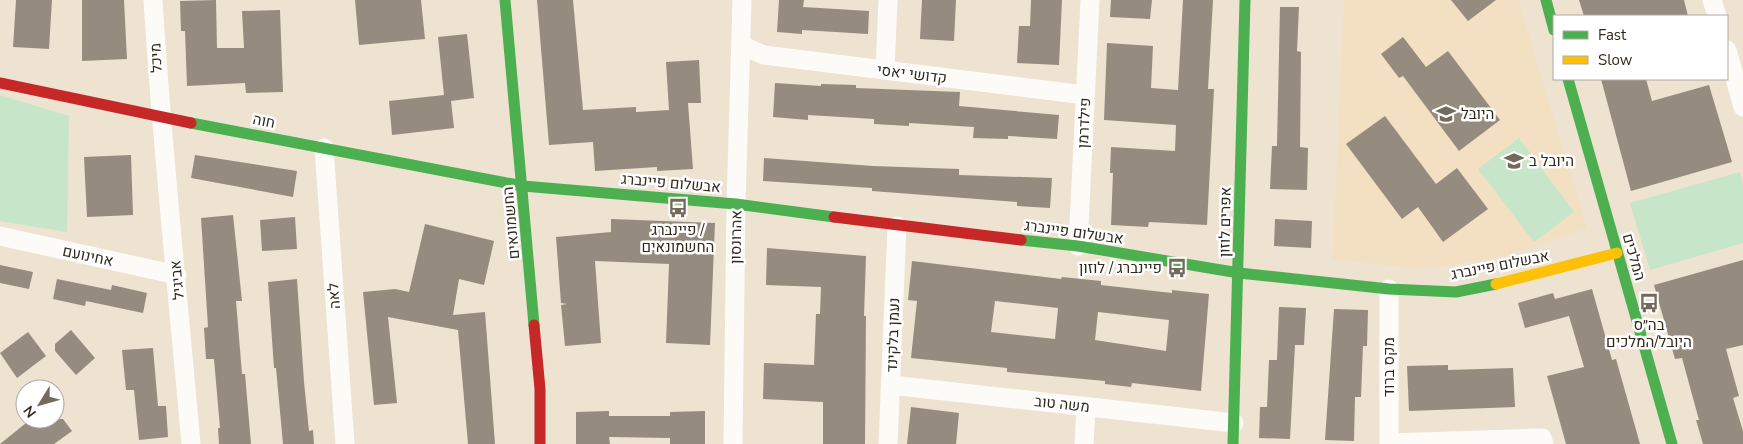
<svg xmlns="http://www.w3.org/2000/svg" width="1743" height="444" viewBox="0 0 1743 444" font-family="'Nunito Sans',Heebo,sans-serif">
<rect width="100%" height="100%" fill="#eee2d1"/>
<path fill="#f3dfc2" d="M1344,0H1518L1587,228L1507,256L1420,269L1333,259Z"/>
<path fill="#c7e6c9" d="M0,95L69,116L67,232L0,221Z
M1519,138L1574,212L1534,242L1478,169Z
M1740,172L1743,185V243L1650,270L1630,203Z"/>
<path fill="#958c7f" fill-rule="evenodd" d="M16,0H52L49,49L13,47Z
M82,0H124L127,59L82,61Z
M216,0L217,48H244L242,11L280,10L283,92L246,93L245,83L187,86L185,31H181L180,1Z
M355,0H421L425,39L359,45Z
M537,0H573L583,110L636,107V112L669,110L666,62L699,60L701,103H688L693,169L657,171V167L595,171L593,142L549,145Z
M779,0H804L803,7L869,11L868,34L802,30V34L777,32Z
M922,0H956L954,41L920,39Z
M1031,0H1062L1059,65L1017,63L1019,26H1030Z
M1111,0H1152L1150,19L1110,17Z
M1183,0H1213L1208,89H1214L1207,225L1149,222L1148,227L1111,225L1113,173H1110L1111,147L1175,151L1176,125L1104,120L1107,43L1153,46L1151,88L1178,90Z
M1451,0H1496L1468,21Z
M1579,0H1684L1688,16H1584Z
M1280,7H1299L1297,51L1301,52L1300,147L1308,148L1307,190L1270,189L1272,146H1277Z
M467,34L474,98L451,101L454,128L392,135L389,101L444,95L438,37Z
M1403,37L1426,67L1448,51L1500,120L1459,151L1403,76L1399,78L1381,54Z
M1601,79H1646L1652,101L1709,85L1732,162L1631,191Z
M775,83L821,86V84L856,85V88L960,92L959,106L1059,115L1057,139L1008,136V139L973,138L974,127L909,123V126L874,124V119L808,115V120L773,117Z
M1385,116L1436,184L1457,168L1488,209L1443,242L1418,207L1402,219L1346,144Z
M131,155L133,215L87,217L84,157Z
M195,155L297,171L293,197L191,178Z
M764,158L873,166L959,169V175L1052,178L1050,208L1017,206V202L872,191V188L763,181Z
M233,215L242,301H236L242,374H245L251,444H219L218,428H220L214,359H206L204,328L208,327L201,218Z
M295,217L297,249L262,251L260,220Z
M611,219L715,223L710,345L666,343L669,264L595,261L601,343L565,346L561,305L567,304L561,303L556,237L611,232Z
M1275,219L1312,221L1311,248L1274,246Z
M425,224L494,241L484,285L459,279L453,315L485,312L495,444H468L458,330L388,317L397,403L374,405L363,292L395,289L409,292Z
M767,248L866,256L864,316H866L865,444H823V402L763,399L764,363L814,365L816,314H820L821,287L766,285Z
M1743,260V345L1726,349L1739,396L1733,398L1743,431V444H1703L1696,420H1699L1682,358L1675,359L1654,285Z
M912,261L1061,279L1062,277L1101,281V285L1172,293V290L1209,294L1201,391L1132,383L1131,387L1105,384V381L1007,372V368L911,358L917,301L908,300ZM995,301L1058,308L1055,339L991,332ZM1098,312L1169,320L1166,351L1095,340Z
M0,265L33,272L29,289L0,283Z
M57,279L111,290L112,285L147,293L143,313L86,301L85,306L53,299Z
M297,279L304,382L309,431L313,430L314,444H283L276,368H274L268,282Z
M1592,289L1612,360L1616,359L1640,444H1566L1547,376L1584,367L1569,316L1525,328L1518,303L1553,293L1555,299Z
M1279,307L1306,308L1304,345H1295L1290,439L1259,438L1260,407H1267L1269,360H1277Z
M1334,309L1368,310L1367,346H1363L1361,397H1355L1354,441L1325,440Z
M71,330L95,358L76,375L55,351V344Z
M28,332L46,356L17,378L0,353Z
M153,348L158,406H166L168,437L139,440L134,390H126L122,350Z
M1448,365V370L1513,368L1515,407L1409,411L1407,366Z
M911,407L959,413L956,444H907Z
M609,411V416H670V412L705,411V444H670V438L609,437L610,444H576V412Z
M31,419H63L72,431L54,444H0Z"/>
<g fill="none" stroke-linecap="round" stroke-linejoin="round">
<path stroke="#fcfbf8" stroke-width="19" d="M153,0C162,148 178,296 191,444
M1712,0L1717,16
M741,45L764,55L1085,95
M1727,50L1743,107
M885,70L888,0
M324,148L345,444
M0,236L177,275
M1078,246L1090,0
M891,385L1234,423
M1389,443L1542,438L1544,444
M733,444L736,204L742,0
M888,444L897,226
M1084,444L1086,407
M1389,444V289"/>
<path stroke="#4caf50" stroke-width="11" d="M505,0L534,325
M1546,0L1554,30
M1568,79L1672,444
M191,123L523,186L736,204L834,217
M1021,240L1078,246L1239,273L1389,289L1456,292L1496,284
M1233,444L1245,0"/>
<path stroke="#ffc107" stroke-width="11" d="M1496,284L1617,253"/>
<path stroke="#c62828" stroke-width="11" d="M0,83L191,123
M834,217L1021,240
M534,325L540,389V444"/>
</g>
<defs>
<symbol id="school-bare" viewBox="-9 -9 18 18"><path d="M0-5L7-2L0 1L-7-2ZM-4 1L0 2.5L4 1V4Q0 6-4 4Z" fill="#736a5b" stroke="#fff" stroke-width="2.5" paint-order="stroke"/></symbol>
<symbol id="bus-bare" viewBox="-9 -9 18 18"><path d="M-5-6H5V4H4V6H2V4H-2V6H-4V4H-5ZM-3.5-4V0h7V-4ZM-3.5 1.2v1.5H-2V1.2ZM2 1.2v1.5H3.5V1.2Z" fill="#736a5b" stroke="#fff" stroke-width="2.5" paint-order="stroke"/></symbol>
</defs>
<g fill-rule="evenodd">
<use href="#school-bare" x="1432" y="100" width="28" height="28"/>
<use href="#school-bare" x="1500" y="147" width="28" height="28"/>
<use href="#bus-bare" x="664" y="194" width="28" height="28"/>
<use href="#bus-bare" x="1163" y="254" width="28" height="28"/>
<use href="#bus-bare" x="1635" y="289" width="28" height="28"/>
</g>
<g text-anchor="middle" dominant-baseline="central" stroke-width="5" stroke-linejoin="round" paint-order="stroke">
<g font-size="15" fill="#31291c" stroke="#fff">
<text transform="translate(156 58) rotate(-93)">מיכל</text>
<text transform="translate(912 74) rotate(7)">קדושי יאסי</text>
<text transform="translate(264 121) rotate(11)">חוה</text>
<text transform="translate(1084 123) rotate(-87)">פילדרמן</text>
<text transform="translate(671 183) rotate(5)">אבשלום פיינברג</text>
<text transform="translate(1225 222) rotate(-89)">אפרים לוזון</text>
<text transform="translate(511 223) rotate(-95)">החשמונאים</text>
<text transform="translate(1074 232) rotate(8)">אבשלום פיינברג</text>
<text transform="translate(736 237) rotate(-89)">אהרונסון</text>
<text transform="translate(88 256) rotate(12)">אחינועם</text>
<text transform="translate(1634 257) rotate(74)">המלכים</text>
<text transform="translate(1500 265) rotate(-11)">אבשלום פיינברג</text>
<text transform="translate(177 280) rotate(-95)">אביגיל</text>
<text transform="translate(334 296) rotate(-94)">לאה</text>
<text transform="translate(893 335) rotate(-88)">נעמן בלקינד</text>
<text transform="translate(1389 367) rotate(-90)">מקס ברוד</text>
<text transform="translate(1062 404) rotate(6)">משה טוב</text>
</g>
<g font-size="15" fill="#31291c" stroke="#fff" text-anchor="start">
<text x="1461" y="114">היובל</text>
<text x="1529" y="161">היובל ב</text>
<text x="678" y="230" text-anchor="middle">פיינברג /<tspan x="678" dy="17">החשמונאים</tspan></text>
<text x="1162" y="268" text-anchor="end">פיינברג / לוזון</text>
<text x="1649" y="325" text-anchor="middle">בה״ס<tspan x="1649" dy="17">היובל/המלכים</tspan></text>
</g>
</g>
<rect x="1553" y="15" width="175" height="65" fill="#ffffff" stroke="#ada9a4"/>
<rect x="1563" y="31" width="25" height="8" fill="#4caf50" stroke="#ada9a4"/>
<text x="1598" y="40" font-size="15" fill="#31291c">Fast</text>
<rect x="1563" y="56" width="25" height="8" fill="#ffc107" stroke="#ada9a4"/>
<text x="1598" y="65" font-size="15" fill="#31291c">Slow</text>
<g transform="translate(40 404) rotate(233)"><circle r="24" fill="#ffffff" stroke="#ada9a4"/>
<path d="M0-4L9 19L0 12L-9 19Z" fill="#736a5b"/>
<text y="-8" font-size="14" font-weight="bold" text-anchor="middle" fill="#31291c">N</text>
</g>
</svg>
